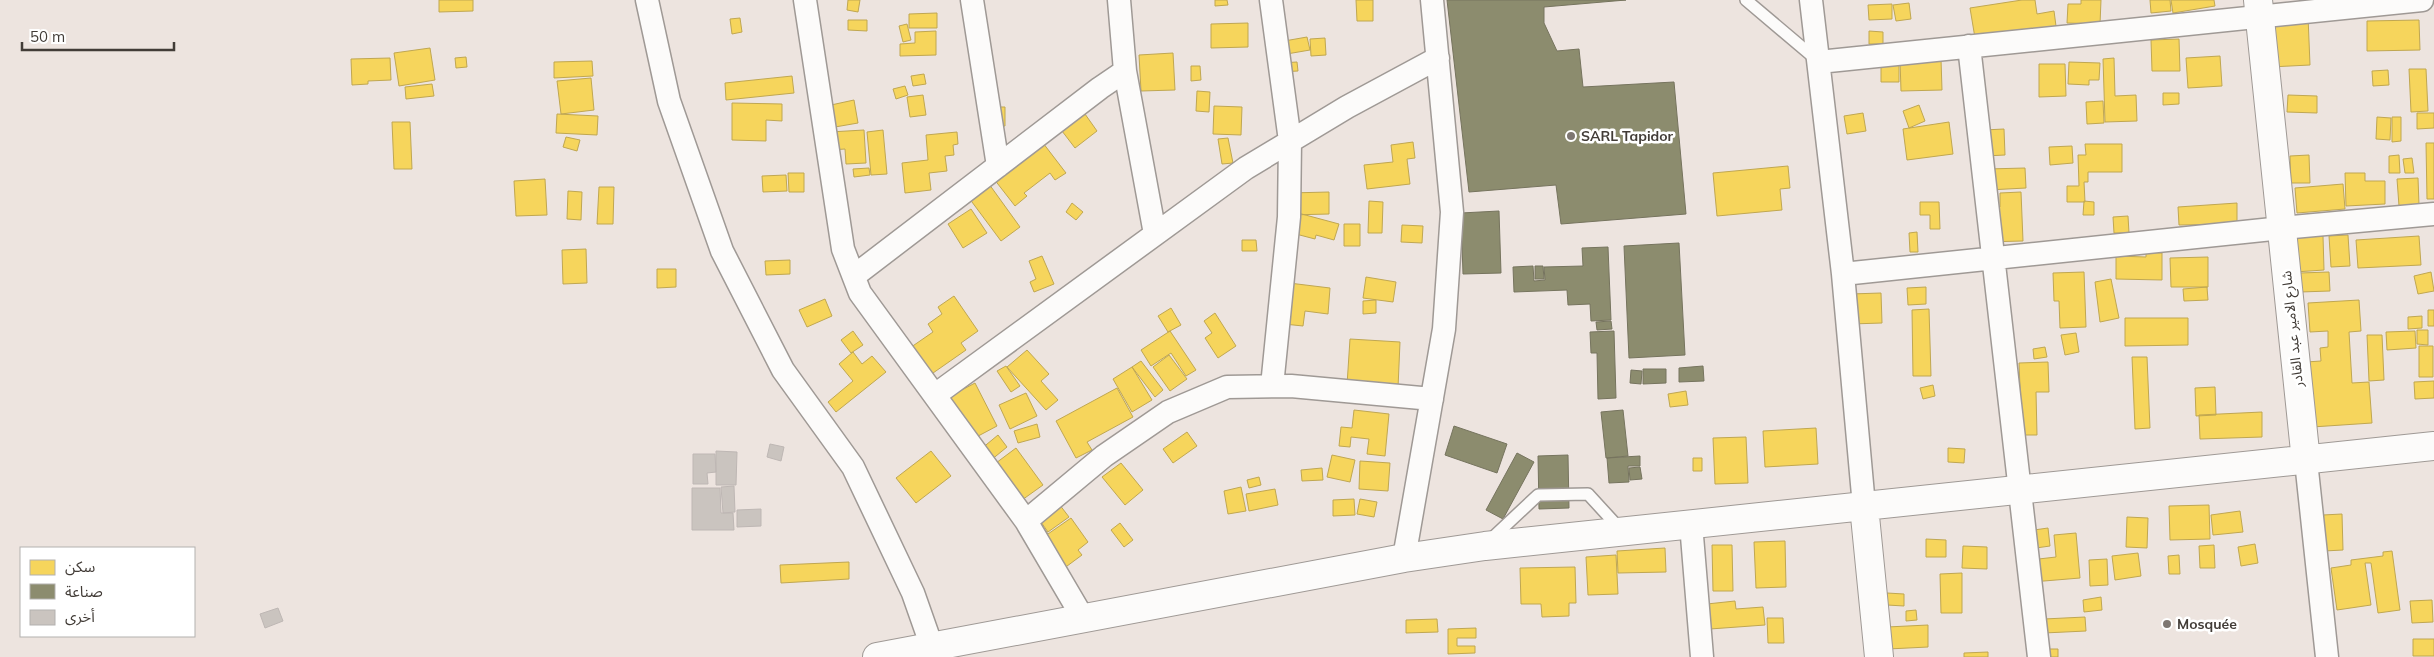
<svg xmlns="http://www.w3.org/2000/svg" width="2434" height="657" viewBox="0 0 2434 657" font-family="Mulish,'Noto Sans Arabic',sans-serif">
<rect width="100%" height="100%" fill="#ede4df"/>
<path fill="#f6d55c" stroke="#c0a751" d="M439,0H473V11L439,12Z
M848,0H860L858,12L847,10Z
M1215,0H1227L1228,5L1215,6Z
M1356,0H1373V21H1357Z
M2022,0H2035L2037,14L2054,11L2056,26L1975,38L1970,8Z
M2081,0H2101L2100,24L2067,23L2068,4H2081Z
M2150,0H2170L2171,11L2151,13Z
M2171,0H2214L2215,6L2173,13Z
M1909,3L1911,19L1896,21L1893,5Z
M1892,4V19L1869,20L1868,5Z
M937,13V28H909V14Z
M2308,16L2310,65L2270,67L2268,17Z
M740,18L742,32L732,34L730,19Z
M848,20H867V31L848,30Z
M2419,20L2420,50L2367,51V21Z
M1248,23V47L1211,48V24Z
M907,24L911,40L903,42L899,26Z
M936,31V55L900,56V44L915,43V32Z
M1869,31L1883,32V44H1869Z
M1307,37L1310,50L1275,56L1273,43Z
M1325,38L1326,55L1311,56L1310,39Z
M2179,39L2180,71H2152L2151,40Z
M430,48L435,80L399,86L394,53Z
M1173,53L1175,90L1141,91L1139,55Z
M2220,56L2222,86L2188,88L2186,58Z
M466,57L467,67L456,68L455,58Z
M390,58L391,80L368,81V84L352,85L351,59Z
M2114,58L2115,96L2136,95L2137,121L2105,122L2103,59Z
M1941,59L1942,90L1901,91L1900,60Z
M592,61L593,76L554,78V62Z
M1297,62L1298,71L1280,72V63Z
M2069,62L2100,63L2099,80H2089V85L2068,84Z
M2039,64H2065L2066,96L2039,97Z
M1899,65V82H1881V66Z
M1191,66H1200L1201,80L1191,81Z
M2409,69H2426L2428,111L2411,112Z
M2388,70L2389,85L2373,86L2372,71Z
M924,74L926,84L913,86L911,76Z
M792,76L794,93L726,100L725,83Z
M591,78L594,110L561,114L557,81Z
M432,84L434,96L406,99L405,87Z
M905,86L908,95L896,99L893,89Z
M1197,91L1210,92L1209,112L1196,111Z
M2163,93H2179V104L2163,105Z
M923,95L926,115L910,117L907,97Z
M2288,95L2317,96V113L2287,112Z
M854,100L858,123L835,127L831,105Z
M2103,101L2104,123L2087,124L2086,102Z
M732,103L782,104V121L766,120V141L732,140Z
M1919,105L1925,121L1909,128L1903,111Z
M1214,106L1242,107L1241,135L1213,134Z
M989,107H1005V126H990Z
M1863,113L1866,131L1847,134L1844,116Z
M2417,113H2434V128L2417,129Z
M557,114L598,116L597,135L556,133Z
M1085,114L1097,131L1075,148L1062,131Z
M2377,117L2391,118L2390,140L2376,139Z
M2392,117H2401V141L2392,142Z
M392,122H410L412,169H394Z
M1949,122L1953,154L1907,160L1903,129Z
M2004,129L2005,155L1985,156L1984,130Z
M864,130L866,163L846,164L845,149L831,150L830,132Z
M883,130L887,174L871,175L867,132Z
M957,132L958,144L953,145L954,155L945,156L947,171L929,173L931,190L905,193L902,163L928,160L926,135Z
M566,137L580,140L577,151L563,147Z
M1228,138L1233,163L1222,164L1218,139Z
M1413,142L1415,158L1407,159L1410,184L1367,189L1364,165L1393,162L1391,145Z
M1043,143L1066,173L1055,180L1050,173L1024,193L1027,196L1015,206L994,179Z
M2426,143H2434V199H2427Z
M2085,144H2122V172H2088V182H2084L2085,202H2067V186H2079L2078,155H2086Z
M2072,146L2073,163L2050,165L2049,147Z
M2309,155L2310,183H2291L2290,156Z
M2399,155L2400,173H2389V156Z
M2412,158L2414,173H2405L2403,159Z
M1788,166L1790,188L1780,189L1782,210L1717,216L1713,173Z
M869,168L870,175L854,177L853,169Z
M2025,168L2026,188L1988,190L1987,169Z
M788,173H804V192H789Z
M2345,173H2365V181H2385V204L2346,206Z
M786,175L787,191L763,192L762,176Z
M2418,178L2419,205L2399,206L2397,179Z
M545,179L547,215L516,216L514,181Z
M989,184L1020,227L1001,241L969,198Z
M2343,184L2345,209L2297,213L2295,188Z
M599,187H614L613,224H597Z
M568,191L582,192L581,220L567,219Z
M1329,192V214L1289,215V193Z
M2021,192L2023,241L1983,242L1982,207H2000V193Z
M1369,201L1383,202L1382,233H1368Z
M2084,201L2094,202V215H2083Z
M1920,202H1939L1940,229H1930V215H1920Z
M1072,203L1083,212L1076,220L1066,212Z
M2237,203V224L2179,225L2178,207Z
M971,209L987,233L963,248L948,224Z
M1298,213L1339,224L1334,240L1316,235L1315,239L1292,233Z
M2128,216L2129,233H2114L2113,217Z
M1344,224H1360V246H1344Z
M1402,225L1423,226L1422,243L1401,242Z
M1917,232L1918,252H1910L1909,233Z
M2348,235L2350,266L2331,267L2329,236Z
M2323,236L2324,270L2295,272L2294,237Z
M2419,236L2421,265L2358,268L2356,240Z
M1242,240H1256L1257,251H1242Z
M586,249L587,283L563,284L562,250Z
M2146,252L2162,253V280L2116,279V256L2146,257Z
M1042,256L1054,284L1034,292L1030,282L1036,279L1029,261Z
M2208,257V287H2171L2170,258Z
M790,260V274L766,275L765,261Z
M657,269H676V287L657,288Z
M2084,272L2086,327L2060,328L2059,301H2054L2053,273Z
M2329,272L2330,291L2300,292V273Z
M2431,272L2434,291L2418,294L2414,276Z
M1366,277L1396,282L1393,302L1363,298Z
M2111,279L2119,318L2100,322L2095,282Z
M1289,283L1330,288L1328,314L1305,311L1303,326L1284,324Z
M1926,287V304L1908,305L1907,288Z
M2207,287L2208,300L2184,301L2183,289Z
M1881,293L1882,323L1851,324L1850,294Z
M954,296L978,331L961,343L966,350L923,380L904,352L933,332L928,324L942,314L938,307Z
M825,299L832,316L807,327L799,310Z
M1376,300V313L1363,314V301Z
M2359,300L2361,331L2349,332L2352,383L2369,382L2372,423L2312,427L2306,362L2321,361L2320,348L2328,347V331L2310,332L2308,303Z
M1171,308L1181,325L1168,332L1158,316Z
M1929,309L1931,376H1913L1912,310Z
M2428,310H2434V326H2428Z
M1215,313L1236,346L1218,358L1205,338L1212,333L1204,321Z
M2422,316V328L2408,329V317Z
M2125,318H2188V345L2125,346Z
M2417,330H2428V345L2417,344Z
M853,331L863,345L851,353L841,340Z
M1170,331L1196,370L1186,376L1171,353L1151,366L1141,350Z
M2415,331L2416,348L2387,350L2386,332Z
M2076,333L2079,352L2065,355L2061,335Z
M2367,335H2382L2384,380L2369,381Z
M1350,339L1400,342L1398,388L1347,385Z
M2419,346H2433V377H2419Z
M2045,347L2047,357L2034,359L2033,349Z
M1027,350L1049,374L1041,381L1058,400L1046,410L1007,367Z
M853,352L862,364L872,356L886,372L836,412L828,402L853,381L839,364Z
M1169,355L1187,379L1170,391L1153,367Z
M2132,357H2147L2150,428L2135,429Z
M1141,361L1163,390L1155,397L1132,367Z
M2048,362L2049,392H2036L2037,435H2022L2019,363Z
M1006,366L1020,386L1011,392L997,371Z
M1132,367L1152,400L1132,412L1113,379Z
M2434,381V398L2415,399L2414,382Z
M975,383L997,426L965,443L943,400Z
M1933,385L1935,396L1923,399L1920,388Z
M2215,387L2216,415L2196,416L2195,388Z
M1117,388L1133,417L1087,442L1092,450L1076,458L1056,421Z
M1686,391L1688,405L1670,407L1668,394Z
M1026,393L1037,416L1010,429L999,405Z
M1354,410L1389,414L1385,456L1367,454L1369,439L1351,437L1350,447L1339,446L1341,427L1352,428Z
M2262,412V437L2200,439L2199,415Z
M1037,424L1040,437L1018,443L1014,431Z
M1816,428L1818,464L1765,467L1763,431Z
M1187,432L1197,446L1173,463L1163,449Z
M998,435L1007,447L985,465L975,454Z
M1746,437L1748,483L1715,484L1713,438Z
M1016,448L1043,485L1015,505L988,469Z
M1948,448L1965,449L1964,463L1948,462Z
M931,451L951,476L916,503L896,478Z
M1332,455L1355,460L1350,482L1327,477Z
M1693,458H1702V471H1693Z
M1360,461L1390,463L1388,491L1359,489Z
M1121,463L1143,490L1125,505L1102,477Z
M1322,468L1323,480L1302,481L1301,470Z
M1259,477L1261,485L1249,488L1247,480Z
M1241,487L1246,511L1228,514L1224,491Z
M1275,489L1278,505L1249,511L1246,494Z
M1354,499L1355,515L1333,516V500Z
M1360,499L1377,502L1374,517L1357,514Z
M1056,500L1069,517L1048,532L1036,515Z
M2209,505L2210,539L2170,540L2169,506Z
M2240,511L2243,532L2213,535L2211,515Z
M2342,514L2343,550L2324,551L2323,515Z
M2127,517L2148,518L2147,548L2126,547Z
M1071,518L1088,542L1078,550L1082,555L1059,572L1040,522L1048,534Z
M1120,523L1133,540L1124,547L1111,530Z
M2048,528L2050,546L2029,549L2027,531Z
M2076,533L2080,578L2032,582L2030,560L2056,557L2054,535Z
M1926,539L1946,540V557H1926Z
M1785,541L1786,587L1756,588L1754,542Z
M2255,544L2258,563L2241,566L2238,547Z
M1712,545H1732L1733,591H1713Z
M2214,545L2215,568H2200L2199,546Z
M1963,546L1987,547V569L1962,568Z
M1665,548L1666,572L1618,573L1617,551Z
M2392,551L2400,610L2378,613L2371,563H2365L2371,605L2337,610L2331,568L2351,565V560L2383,556V552Z
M2138,553L2141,576L2115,580L2112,556Z
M1616,555L1618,594L1588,595L1586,557Z
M2179,555L2180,574H2169L2168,556Z
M2107,559L2108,585L2090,586L2089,560Z
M849,562V579L781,583L780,565Z
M1575,567L1576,603H1569V616L1542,617L1541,604H1521L1520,568Z
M1962,573V613H1941L1940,574Z
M1887,593L1904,594V606L1887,605Z
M2101,597L2102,610L2084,612L2083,600Z
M2432,600L2433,622L2412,623L2410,601Z
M1735,601L1736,609L1763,607L1765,625L1710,629L1707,604Z
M1916,610L1917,620L1906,621V611Z
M2085,617L2086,631L2044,633V619Z
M1767,618H1783L1784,643H1768Z
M1437,619L1438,632L1406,633V620Z
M1928,625V647L1888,649L1887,627Z
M1476,628V638H1457V646H1475V653L1448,654V629Z
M2413,639H2434V656H2413Z
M2048,649H2058V657H2048Z
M1988,652V657H1964V653Z"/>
<path fill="#8c8c6e" stroke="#76745e" d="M1447,0H1626L1544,7V23L1557,51L1579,49L1583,87L1674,82L1686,214L1561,224L1556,185L1469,192Z
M1499,211L1501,273L1463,274L1461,213Z
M1679,243L1685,355L1629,358L1624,246Z
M1608,247L1611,320L1591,321L1590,304L1568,305L1567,290L1514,292L1513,267L1533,266L1534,281L1545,280L1544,267L1583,266L1582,248Z
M1535,266H1543L1544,279H1535Z
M1611,321L1612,329L1597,330L1596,322Z
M1614,331L1616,398L1598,399L1597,353H1591L1590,332Z
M1703,366L1704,381L1679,382V368Z
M1643,369H1666V383L1643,384Z
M1631,370L1642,371L1641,384L1630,383Z
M1623,410L1628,456L1606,458L1601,412Z
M1454,426L1507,444L1497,473L1445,455Z
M1517,453L1534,462L1503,519L1486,510Z
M1568,455L1569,508L1539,509L1538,456Z
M1640,456V466H1628L1629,482L1609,483L1607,458Z
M1640,467L1642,479L1630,480L1629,468Z"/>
<path fill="#cac4bf" stroke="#beb7b4" d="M770,444L784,447L781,461L767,457Z
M716,451L737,452L736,485H716Z
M693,454H715L716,472L707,473L708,484H693Z
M734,486L735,512L723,513L721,487Z
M692,488H720L721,513H733L734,530H692Z
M761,509V526L737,527V510Z
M278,608L283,621L265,628L260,614Z"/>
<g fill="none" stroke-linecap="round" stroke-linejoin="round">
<defs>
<path id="lane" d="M1746,0L1817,60
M1489,541L1538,495L1588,494L1621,530"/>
<path id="street" d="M647,0L669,101L722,251L783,370L853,467L913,593L932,647
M805,0L843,249L860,293L1026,521L1083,618
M972,0L998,166
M1119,0L1125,71L1155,234
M1271,0L1290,141L1289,217L1272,386
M1811,0L1843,274L1864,506
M1969,46L2039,657
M1819,62L2422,0
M1843,274L2282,228L2434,214
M854,276L1100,88L1125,71
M935,395L1246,168L1347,107L1438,58
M2306,461L2327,657
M1026,521L1104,456L1168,412L1227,387L1291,386L1432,399
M1691,524L1702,657
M1404,558L1444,329L1452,212L1432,0"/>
<path id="secondary" d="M2258,0L2306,461
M1864,506L1879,657
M877,657L1404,558L1485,546L2434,446"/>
</defs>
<use href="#lane" stroke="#9f9995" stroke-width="14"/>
<use href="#street" stroke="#9f9995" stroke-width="25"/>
<use href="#secondary" stroke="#9f9995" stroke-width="30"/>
<use href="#lane" stroke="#fcfbfa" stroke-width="11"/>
<use href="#street" stroke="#fcfbfa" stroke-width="22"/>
<use href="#secondary" stroke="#fcfbfa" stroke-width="28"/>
</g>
<g fill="#7e7772" stroke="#fff" stroke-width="2">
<circle cx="1571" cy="136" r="5"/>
<circle cx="2167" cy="624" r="5"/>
</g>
<g text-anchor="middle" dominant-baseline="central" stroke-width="5" stroke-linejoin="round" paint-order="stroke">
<g font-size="14" font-weight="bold" fill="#423c37" stroke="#fff" text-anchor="start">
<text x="1581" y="136">SARL Tapidor</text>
<text x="2177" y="624">Mosquée</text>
</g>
<g font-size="14" fill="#423c37" stroke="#fff">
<text transform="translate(2292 329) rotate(-96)">شارع الامير عبد القادر</text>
</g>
</g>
<rect x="20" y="547" width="175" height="90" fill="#ffffff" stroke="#b3b1af"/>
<rect x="30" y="560" width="25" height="15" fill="#f6d55c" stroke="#b3b1af"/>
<text x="65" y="572" font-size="15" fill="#423c37">سكن</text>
<rect x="30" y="584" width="25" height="15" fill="#8c8c6e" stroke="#b3b1af"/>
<text x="65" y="597" font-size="15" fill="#423c37">صناعة</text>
<rect x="30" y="610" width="25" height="15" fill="#cac4bf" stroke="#b3b1af"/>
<text x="65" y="622" font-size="15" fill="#423c37">أخرى</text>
<path d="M22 42v8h152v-8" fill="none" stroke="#423c37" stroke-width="2.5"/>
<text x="30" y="42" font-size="15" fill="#423c37" stroke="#ffffff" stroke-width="4" paint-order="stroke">50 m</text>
</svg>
